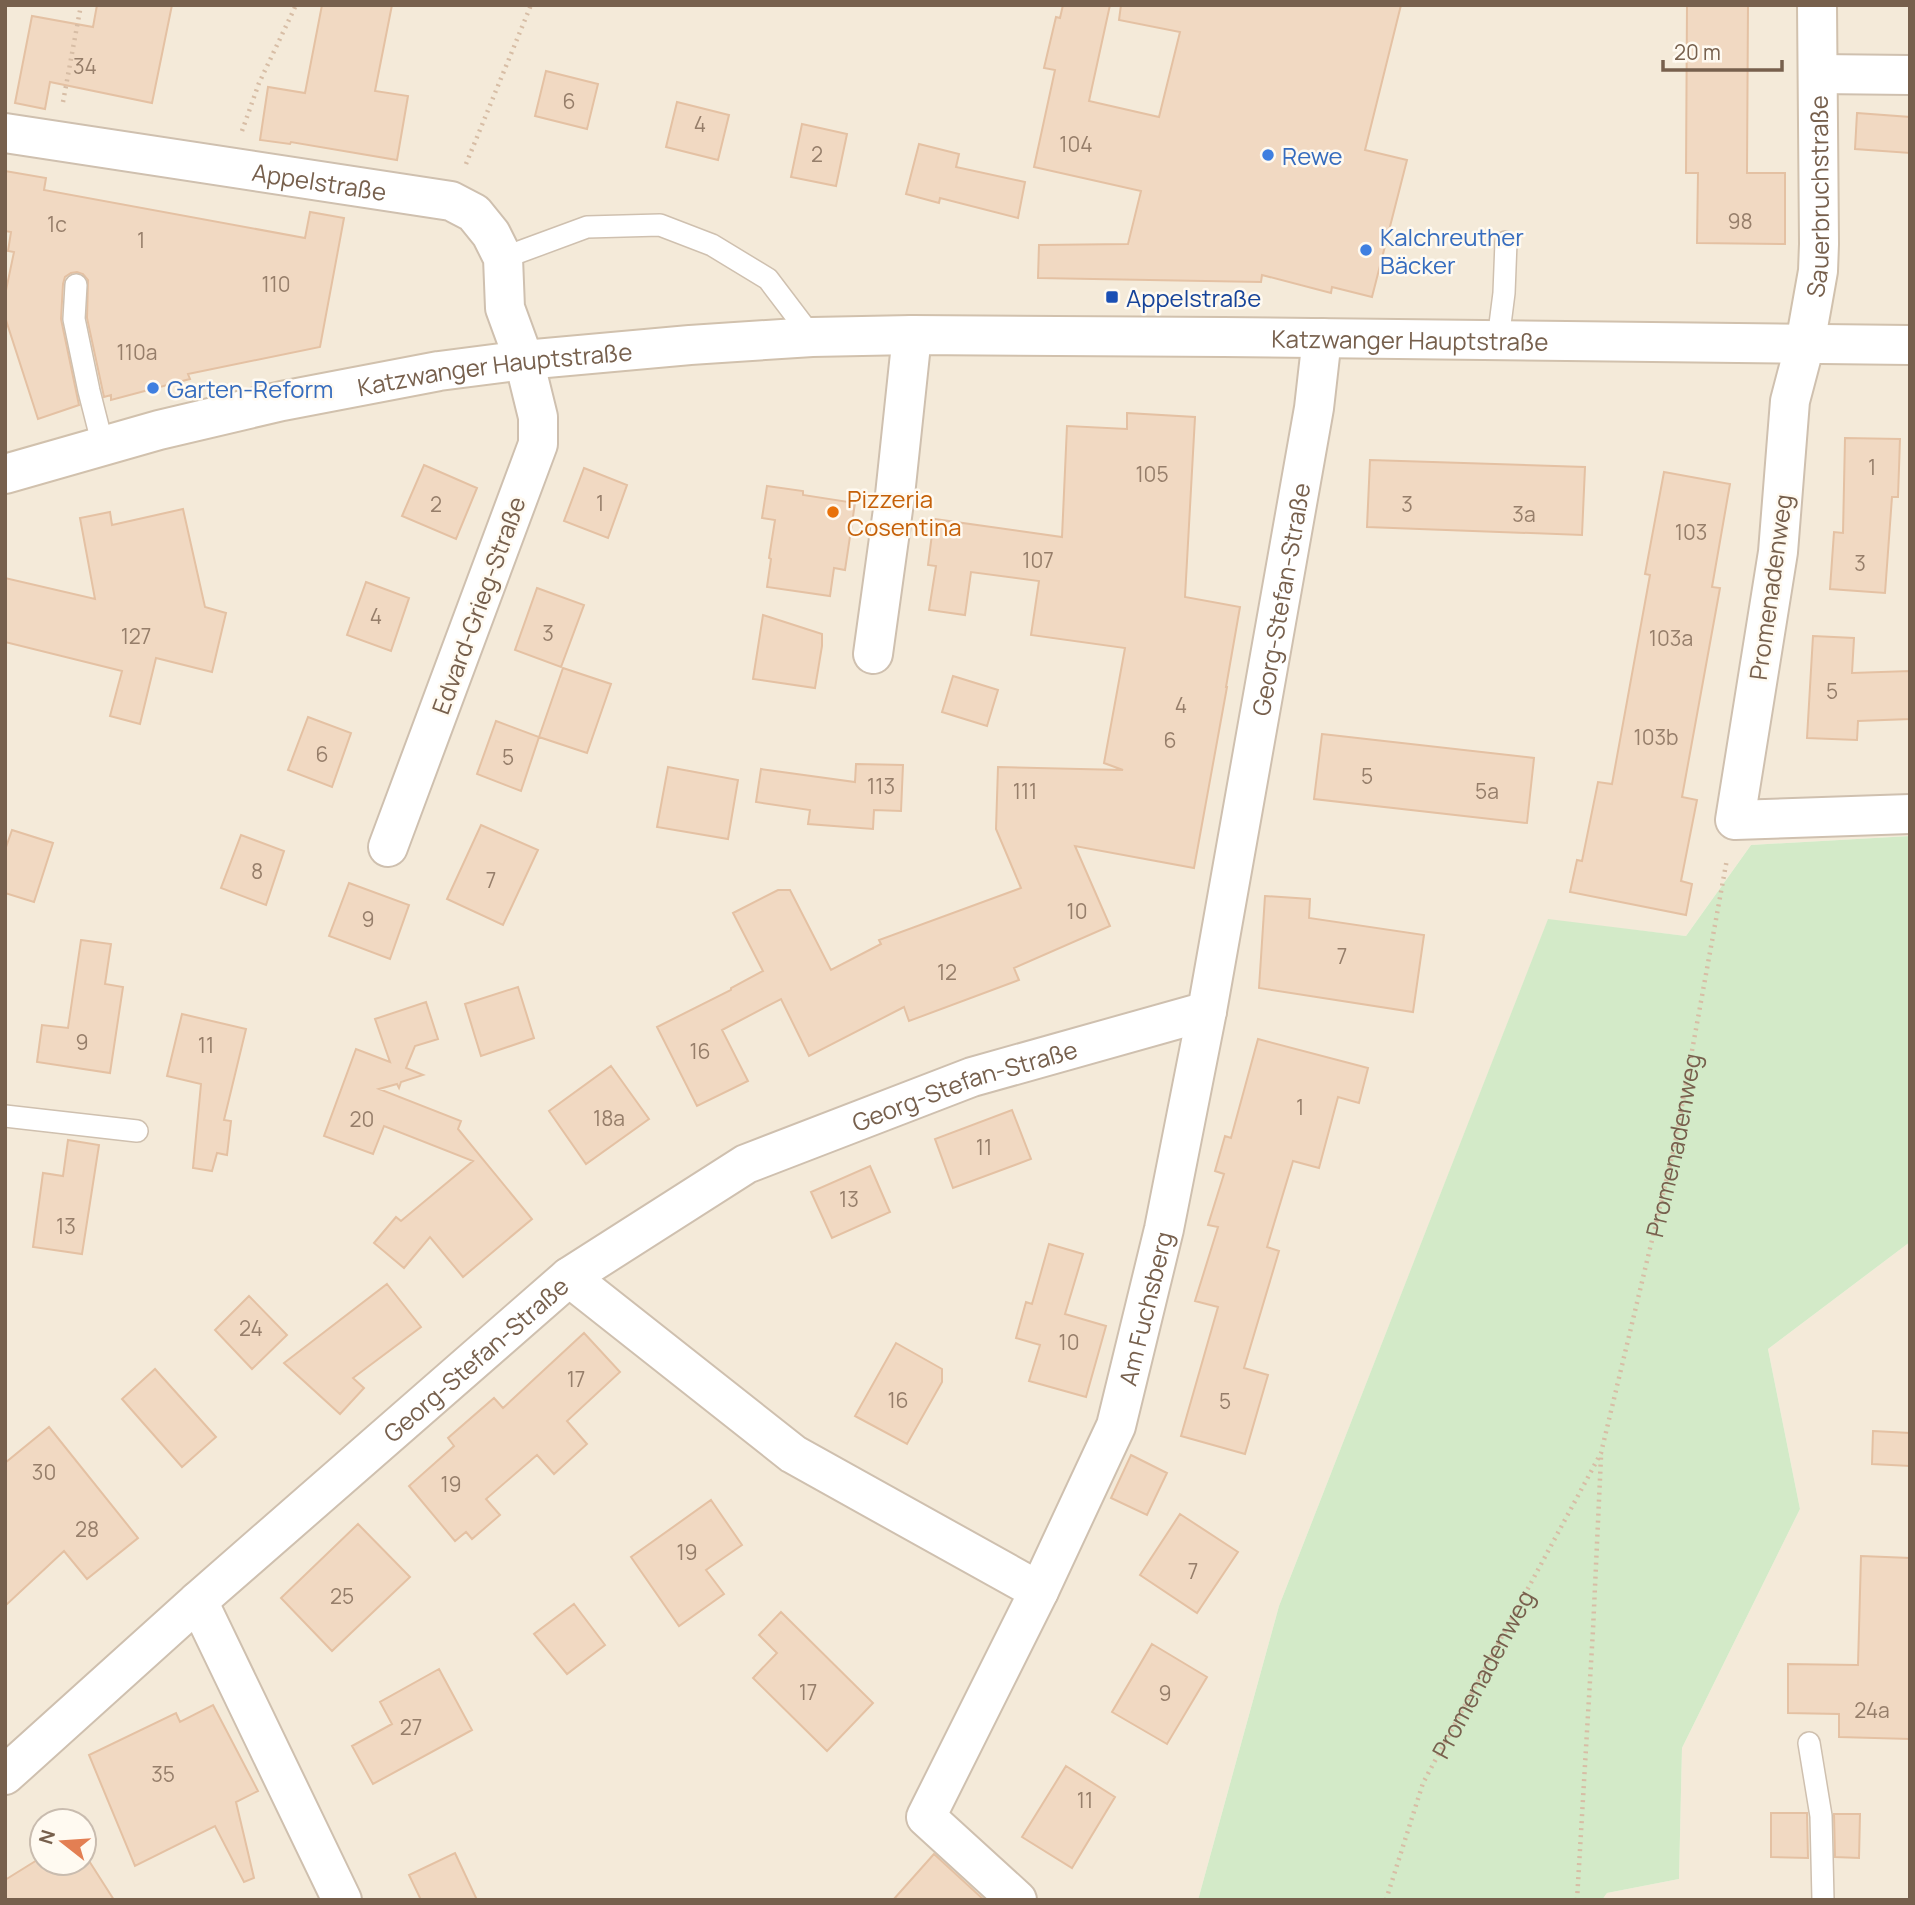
<svg xmlns="http://www.w3.org/2000/svg" width="1915" height="1905" viewBox="0 0 1915 1905" font-family="Manrope,sans-serif">
<rect width="100%" height="100%" fill="#fcf7ea"/>
<path fill="#f4ead9" fill-rule="evenodd" d="M5,5H1910V836L1751,845L1686,936L1548,920L1279,1606L1198,1900H5ZM42,1821H84V1863H42Z
M1910,1242V1900H1602L1607,1893L1679,1879L1682,1748L1800,1509L1768,1349Z"/>
<path fill="#d3eac8" d="M1910,836V1242L1768,1349L1800,1509L1682,1748L1679,1879L1607,1893L1602,1900H1198L1279,1606L1548,919L1686,936L1751,845Z"/>
<path fill="#f1d9c2" stroke="#e4c1a3" stroke-width="2" d="M97,5H172L152,103L50,82L45,109L15,103L32,16L93,27Z
M322,5H392L375,91L408,96L397,160L291,142L290,144L260,140L268,87L305,93Z
M1063,5H1110L1089,101L1159,117L1180,32L1119,20L1121,5H1401L1365,150L1407,160L1372,297L1332,287L1331,293L1262,275L1261,282L1038,278L1039,245L1128,244L1141,191L1034,167L1055,70L1044,68L1056,17L1060,18Z
M1687,5H1748L1747,173H1785V244L1697,243L1698,173H1686Z
M546,71L598,84L587,129L535,116Z
M677,102L729,115L718,160L666,147Z
M1857,113L1910,117V153L1855,149Z
M802,124L847,134L836,186L791,177Z
M919,144L959,154L956,167L1025,182L1018,218L940,198L939,203L906,194Z
M5,171L46,178L44,190L305,238L310,212L344,218L320,347L188,374L190,379L111,400V395L104,397L87,318L88,280L83,274L77,272L71,273L65,277L63,284L61,319L79,405L38,419L5,317V295L14,252L8,251L11,232L5,231Z
M1127,413L1195,417L1185,597L1240,607L1226,687H1227L1194,868L1075,846L1110,926L1014,968L1019,980L909,1021L904,1007L809,1056L781,999L722,1030L748,1081L697,1106L657,1027L731,990V988L763,971L733,913L778,890H790L831,970L881,944L879,940L1021,888L996,829L998,767L1123,770L1104,763L1125,648L1031,635L1039,581L971,572L965,615L929,610L936,566L928,565L934,519L1062,537L1067,426L1127,429Z
M1845,438L1900,439L1898,497H1892L1885,593L1830,589L1834,532L1843,533Z
M1370,460L1585,467L1582,535L1367,527Z
M424,465L477,488L456,539L402,516Z
M584,468L627,485L608,538L564,521Z
M1664,472L1730,484L1712,587L1720,588L1682,797L1697,800L1681,881L1692,884L1686,915L1570,892L1577,860L1582,861L1598,782L1612,784L1650,575L1645,574Z
M767,486L803,491V495L855,503L845,570L834,568L830,596L767,587L771,559L769,558L775,520L762,518Z
M183,509L205,607L226,613L212,672L156,658L140,724L110,716L122,671L5,642V578L95,599L80,518L110,512L112,525Z
M366,582L409,598L391,651L347,635Z
M537,588L584,605L561,667L515,650Z
M763,615L822,634V646L815,688L753,679Z
M1813,636L1854,638L1852,673L1910,671V719L1858,721L1857,740L1807,738Z
M563,668L611,684L587,753L539,737Z
M953,676L998,690L987,726L942,712Z
M308,717L351,733L332,787L288,770Z
M496,721L539,737L521,791L477,774Z
M1322,734L1534,758L1527,823L1314,799Z
M856,764L903,765L901,811L874,810L873,829L808,824L810,810L756,802L761,769L855,782Z
M668,767L738,780L728,839L657,827Z
M481,825L538,850L503,925L447,899Z
M12,830L53,843L34,902L5,893V850Z
M241,835L284,851L266,905L221,888Z
M349,883L409,905L390,959L329,936Z
M1265,896L1310,899L1309,918L1424,935L1413,1012L1259,988Z
M81,940L111,944L105,984L123,987L110,1073L37,1062L42,1025L68,1028Z
M518,987L534,1038L481,1056L465,1004Z
M426,1002L438,1039L415,1046L406,1068L423,1075L401,1082L399,1088L397,1084L379,1089L461,1121L458,1129L532,1219L463,1277L430,1237L404,1268L374,1243L396,1217L401,1221L473,1161L384,1126L373,1154L324,1136L356,1049L390,1062L375,1019Z
M182,1014L246,1029L224,1120L231,1121L227,1155L217,1153L212,1171L193,1168L201,1084L167,1076Z
M1258,1039L1368,1068L1359,1103L1338,1097L1319,1168L1293,1161L1267,1247L1279,1251L1244,1368L1268,1375L1245,1454L1181,1436L1218,1307L1195,1301L1218,1227L1208,1225L1224,1174L1215,1171L1225,1136L1231,1138Z
M611,1066L649,1119L586,1164L549,1111Z
M1012,1110L1031,1159L953,1188L935,1139Z
M68,1140L99,1145L82,1254L33,1247L43,1173L63,1176Z
M870,1166L890,1212L832,1238L811,1192Z
M1049,1244L1083,1254L1065,1314L1106,1326L1086,1397L1029,1381L1040,1345L1016,1338L1026,1302L1032,1304Z
M387,1284L421,1327L353,1378L364,1388L340,1414L284,1363Z
M249,1296L287,1335L252,1369L215,1330Z
M584,1333L620,1372L567,1421L587,1444L554,1474L537,1455L486,1499L500,1515L472,1539L466,1532L455,1541L409,1486L454,1446L448,1438L494,1398L503,1408Z
M896,1343L942,1369V1382L907,1444L855,1416Z
M155,1369L216,1437L182,1467L122,1399Z
M49,1427L138,1538L87,1579L64,1551L5,1606V1463Z
M1873,1431L1910,1433V1466L1872,1464Z
M1131,1455L1167,1473L1147,1515L1111,1498Z
M711,1500L742,1545L706,1570L724,1594L679,1626L631,1557Z
M1180,1514L1238,1552L1197,1613L1140,1575Z
M358,1524L410,1577L332,1651L281,1598Z
M1861,1556L1910,1558V1739L1839,1737V1714L1788,1713V1664L1858,1665Z
M574,1604L605,1645L567,1674L534,1634Z
M781,1612L873,1703L827,1751L753,1678L777,1653L759,1635Z
M1152,1644L1207,1677L1167,1744L1112,1712Z
M439,1669L472,1730L373,1784L352,1746L392,1724L380,1702Z
M213,1705L258,1791L236,1802L254,1878L244,1882L215,1826L135,1866L89,1755L176,1713L180,1722Z
M1066,1766L1115,1797L1072,1868L1022,1837Z
M1771,1813H1807L1808,1858L1771,1857Z
M1834,1814H1860L1859,1858L1835,1857Z
M84,1853L114,1900H5V1880L42,1857V1863H84Z
M455,1853L477,1900H421L409,1875Z
M934,1854L984,1900H893Z"/>
<g fill="none" stroke-linecap="round" stroke-linejoin="round">
<defs>
<path id="lane" d="M503,258L587,227L660,225L712,245L768,279L812,337
M76,285L74,319L89,391L103,446
M1498,340L1504,293L1506,242
M5,1116L137,1131
M1809,1743L1821,1816L1823,1900"/>
<g id="street">
<path d="M1818,74L1910,75"/>
<path id="s2" d="M5,133L451,201L474,213L491,234L503,258L505,308L524,360L538,417V444L388,847"/>
<path d="M1805,344L1790,401L1778,552L1735,820L1910,814"/>
<path d="M873,654L895,495L912,335"/>
<path d="M569,1277L793,1454L1039,1591"/>
<path d="M198,1601L342,1900"/>
<path id="s3" d="M5,1775L198,1601L569,1277L746,1164L972,1077L1207,1011L1314,408L1322,338"/>
<path id="s4" d="M1017,1900L926,1817L1039,1591L1116,1426L1164,1229L1207,1011"/>
</g>
<g id="secondary">
<path id="s5" d="M1805,344L1818,271L1819,244L1817,5"/>
<path id="s6" d="M5,474L159,430L282,401L439,371L524,360L690,345L812,337L912,335L1223,337L1910,345"/>
</g>
</defs>
<use href="#lane" stroke="#cfc0af" stroke-width="24"/>
<use href="#street" stroke="#cfc0af" stroke-width="42"/>
<use href="#secondary" stroke="#d1c1ad" stroke-width="42"/>
<g stroke="#d7bda5" stroke-width="4.5" stroke-dasharray="2 5" stroke-linecap="butt">
<path d="M63,102L81,5"/>
<path d="M242,131L259,83L296,5"/>
<path d="M466,164L531,5"/>
<path id="s1" d="M1386,1900L1423,1783L1601,1453L1675,1144L1727,859"/>
<path d="M1577,1900L1593,1630L1601,1457"/>
</g>
<use href="#lane" stroke="#fff" stroke-width="21"/>
<use href="#street" stroke="#fff" stroke-width="38"/>
<use href="#secondary" stroke="#fff" stroke-width="38"/>
</g>
<g fill="#3f7fe0" stroke="#fffaf1" stroke-width="2.5">
<circle cx="1268" cy="155" r="7"/>
<circle cx="1366" cy="250" r="7"/>
<circle cx="153" cy="388" r="7"/>
</g>
<rect fill="#1a4fb4" stroke="#fffaf1" stroke-width="2.5" x="1105" y="290" width="14" height="14" rx="3.5"/>
<circle fill="#e8710a" stroke="#fffaf1" stroke-width="2.5" cx="833" cy="512" r="7"/>
<g text-anchor="middle" dominant-baseline="central" stroke-width="5" stroke-linejoin="round" paint-order="stroke">
<g font-size="21" fill="#967e6a">
<text x="85" y="66">34</text>
<text x="569" y="101">6</text>
<text x="700" y="124">4</text>
<text x="1076" y="144">104</text>
<text x="817" y="154">2</text>
<text x="1740" y="221">98</text>
<text x="57" y="224">1c</text>
<text x="141" y="240">1</text>
<text x="276" y="284">110</text>
<text x="137" y="352">110a</text>
<text x="1872" y="467">1</text>
<text x="1152" y="474">105</text>
<text x="600" y="503">1</text>
<text x="436" y="504">2</text>
<text x="1407" y="504">3</text>
<text x="1524" y="514">3a</text>
<text x="1691" y="532">103</text>
<text x="1038" y="560">107</text>
<text x="1860" y="563">3</text>
<text x="376" y="616">4</text>
<text x="548" y="633">3</text>
<text x="136" y="636">127</text>
<text x="1671" y="638">103a</text>
<text x="1832" y="691">5</text>
<text x="1181" y="705">4</text>
<text x="1656" y="737">103b</text>
<text x="1170" y="740">6</text>
<text x="322" y="754">6</text>
<text x="508" y="757">5</text>
<text x="1367" y="776">5</text>
<text x="881" y="786">113</text>
<text x="1025" y="791">111</text>
<text x="1487" y="791">5a</text>
<text x="257" y="871">8</text>
<text x="491" y="880">7</text>
<text x="1077" y="911">10</text>
<text x="368" y="919">9</text>
<text x="1342" y="956">7</text>
<text x="947" y="972">12</text>
<text x="82" y="1042">9</text>
<text x="206" y="1045">11</text>
<text x="700" y="1051">16</text>
<text x="1300" y="1107">1</text>
<text x="609" y="1118">18a</text>
<text x="362" y="1119">20</text>
<text x="984" y="1147">11</text>
<text x="849" y="1199">13</text>
<text x="66" y="1226">13</text>
<text x="251" y="1328">24</text>
<text x="1069" y="1342">10</text>
<text x="576" y="1379">17</text>
<text x="898" y="1400">16</text>
<text x="1225" y="1401">5</text>
<text x="44" y="1472">30</text>
<text x="451" y="1484">19</text>
<text x="87" y="1529">28</text>
<text x="687" y="1552">19</text>
<text x="1193" y="1571">7</text>
<text x="342" y="1596">25</text>
<text x="808" y="1692">17</text>
<text x="1165" y="1693">9</text>
<text x="1872" y="1710">24a</text>
<text x="411" y="1727">27</text>
<text x="163" y="1774">35</text>
<text x="1085" y="1800">11</text>
</g>
<g font-size="24" fill="#366cbe" stroke="#fffaf1" text-anchor="start">
<text x="1282" y="155">Rewe</text>
<text x="1380" y="236">Kalchreuther<tspan x="1380" dy="28">Bäcker</tspan></text>
<text x="167" y="388">Garten-Reform</text>
</g>
<g font-size="24" fill="#77604d" stroke="#fffaf1">
<text stroke="none"><textPath href="#s2" startOffset="318">Appelstraße</textPath></text>
<text stroke="none"><textPath href="#s5" startOffset="149">Sauerbruchstraße</textPath></text>
<text stroke="none"><textPath href="#s6" startOffset="1419">Katzwanger Hauptstraße</textPath></text>
<text stroke="none"><textPath href="#s6" startOffset="502">Katzwanger Hauptstraße</textPath></text>
<text transform="translate(1770 587) rotate(-82)">Promenadenweg</text>
<text stroke="none"><textPath href="#s3" startOffset="1867">Georg-Stefan-Straße</textPath></text>
<text transform="translate(478 605) rotate(-70)">Edvard-Grieg-Straße</text>
<text stroke="none"><textPath href="#s3" startOffset="1195">Georg-Stefan-Straße</textPath></text>
<text stroke="none"><textPath href="#s1" startOffset="814">Promenadenweg</textPath></text>
<text stroke="none"><textPath href="#s4" startOffset="679">Am Fuchsberg</textPath></text>
<text stroke="none"><textPath href="#s3" startOffset="628">Georg-Stefan-Straße</textPath></text>
<text stroke="none"><textPath href="#s1" startOffset="247">Promenadenweg</textPath></text>
</g>
<g font-size="24" fill="#164399" stroke="#fffaf1" text-anchor="start">
<text x="1126" y="297">Appelstraße</text>
</g>
<g font-size="24" fill="#c56008" stroke="#fffaf1" text-anchor="start">
<text x="847" y="498">Pizzeria<tspan x="847" dy="28">Cosentina</tspan></text>
</g>
</g>
<rect width="1915" height="1905" fill="none" stroke="#77604d" stroke-width="14"/>
<g transform="translate(63 1842) rotate(287)"><circle r="33" fill="#fffaf1" stroke="#c9bcaf" stroke-width="2"/>
<path d="M0-5L12 26L0 18L-12 26Z" fill="#e37f53"/>
<text y="-10" font-size="19" font-weight="bold" text-anchor="middle" fill="#77604d">N</text>
</g>
<path d="M1663 60v10h119v-10" fill="none" stroke="#77604d" stroke-width="3.5"/>
<text x="1674" y="60" font-size="21" fill="#77604d" stroke="#fffaf1" stroke-width="5" paint-order="stroke">20 m</text>
</svg>
